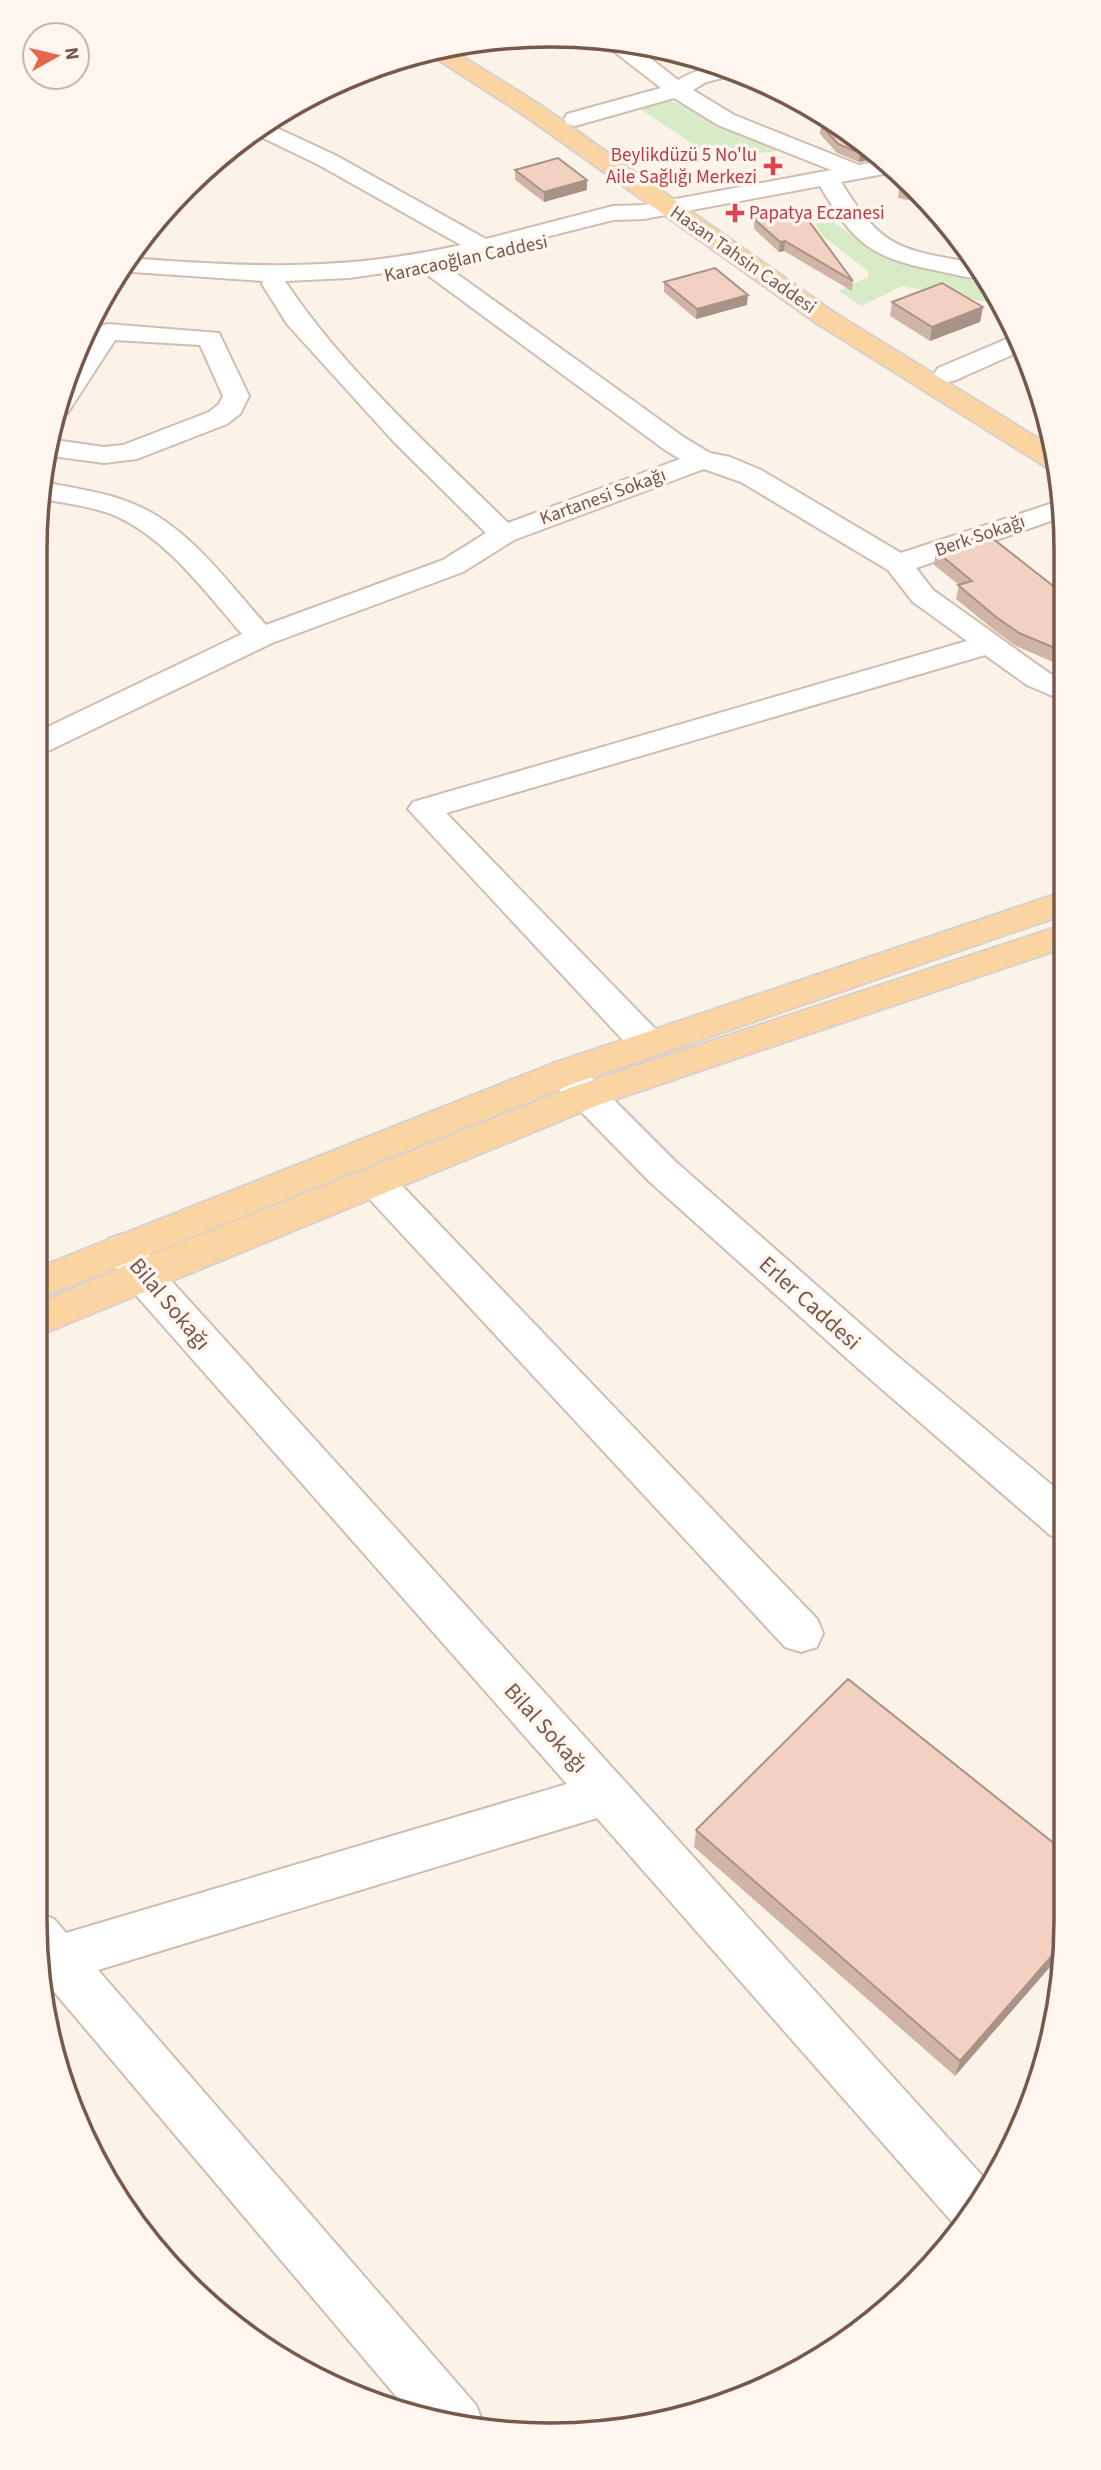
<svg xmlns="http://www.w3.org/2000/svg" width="1101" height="2470" viewBox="0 0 1101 2470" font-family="'Source Sans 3',sans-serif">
<rect width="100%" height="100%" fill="#fcf3e8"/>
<path fill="#d7ebc6" d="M662,101H671L792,149L715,159L640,109Z
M833,222L881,255L983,278L998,304L902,286L861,306L839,291L868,277V271L821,235L815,223Z"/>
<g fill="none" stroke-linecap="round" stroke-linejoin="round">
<defs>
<path id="minor" d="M605,40L631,43L678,80C700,67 718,65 742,73L706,82L693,90L734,115L859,165L883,160L894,172L841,182C883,250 899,249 974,263L983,278C968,279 950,273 934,270C869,257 853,242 820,186L644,219L613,220L442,263L685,438L710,453L730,457L761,470L901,553L1062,500V517L916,568L933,590L1049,673L1062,679V700L1027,685L985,655L446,813L661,1035L666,1044L661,1053L648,1057L635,1053L408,809L413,802L967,641L913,602L888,570L741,482L704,469L514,540L463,572L272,643L46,752L35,755V733L242,634C206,593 169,541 118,517C94,506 66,504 40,498L42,482C73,488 106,492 136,505C190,528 228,583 266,625L443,560L486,533L394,442L287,324L262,284L263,281L118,271L127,258C247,267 342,272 461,245L319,165L251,132L264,122L335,155L486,239L613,206L644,205L831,170L718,125L674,98L575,126L567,124L564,119L567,114L661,88L607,46ZM418,268L665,450L680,459L508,523C432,448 344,370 285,281L349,278Z
M481,42L479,48L461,53L453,52L450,47Z
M107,324L219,333L249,396L240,414L227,424L137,459L104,463L44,455L48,439L104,447L123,445L209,412L219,404L223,396L200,345L115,340L67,414L55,415L69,371L98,327Z
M1016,335L1025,349L956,380L947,382L938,380L934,374L938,368Z
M565,1060L578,1064L676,1162L889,1349L1065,1496V1540L1050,1535L861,1371L650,1182L552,1082L547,1073L552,1064Z
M375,1167L388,1171L817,1619L823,1633L817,1647L801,1652L785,1647L362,1191L356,1181L362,1171Z
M123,1234L137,1239L156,1264L987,2181L959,2225L953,2223L597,1818L98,1970L476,2405L484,2425H450L406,2408L45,1981L35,1919L37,1912L54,1919L66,1933L567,1784L128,1286L104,1249L109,1239Z"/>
<path id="major" d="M445,46L540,105L833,312L1052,447L1058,469L1046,467L815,322L524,115L426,52Z
M1063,892V915L578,1082L35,1300V1269L552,1064Z
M1063,925V948L601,1104L35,1337V1305L128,1264L575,1086Z"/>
</defs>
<use href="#minor" stroke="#d1bdb0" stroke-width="4"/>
<use href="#major" stroke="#d9d0cd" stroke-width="4"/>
<use href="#minor" fill="#fff" fill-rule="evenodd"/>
<use href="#major" fill="#fad4a1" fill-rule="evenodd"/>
</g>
<path fill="#d0b4a5" d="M821,125L864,141L881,158L859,162L837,153L820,134Z
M515,170L587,180V190L544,202L515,180Z
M908,186L927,204L898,198L899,188Z
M754,219L853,281L852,291L784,251L779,252L754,229Z
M664,282L747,305L696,319L664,292Z
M892,302L983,307L980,322L930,341L890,316Z
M1062,527V547L1054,543L1057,529Z
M936,551L1062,593V666L1016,646L994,630L956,599L959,585L934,565Z
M696,1830L1066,1920L1063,1952L955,2076L694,1847Z"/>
<path fill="#a99286" d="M873,150L881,158L859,162L860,153Z
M587,180V190L544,202V192Z
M785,241L784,251L779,252L780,242Z
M748,295L747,305L696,319L697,309Z
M983,307L980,322L930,341L932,327Z
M1064,1942L1063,1952L955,2076L960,2061Z"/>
<path fill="#f2d1c0" stroke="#a99286" stroke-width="2" d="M832,123L864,141L873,150L860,153L838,144L821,125Z
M558,158L587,180L544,192L515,170Z
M908,186L914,191L899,188Z
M800,209L853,281L785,241L780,242L754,219Z
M715,268L748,295L697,309L664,282Z
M942,283L983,307L932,327L892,302Z
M987,534L1062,593V651L1019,633L996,617L958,585L972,581L936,551Z
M848,1679L1066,1853V1920L1064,1942L960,2061L696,1830Z"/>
<g fill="#e0444e" stroke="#fff7ef" stroke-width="2.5">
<path d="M769.5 155.5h7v7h7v7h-7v7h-7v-7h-7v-7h7z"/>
<path d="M731.5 202.5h7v7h7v7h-7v7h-7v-7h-7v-7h7z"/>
</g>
<g text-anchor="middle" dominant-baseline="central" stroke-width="7" stroke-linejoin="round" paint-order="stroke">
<g font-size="19" fill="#be3a42" stroke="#fff7ef" text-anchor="end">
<text x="757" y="155">Beylikdüzü 5 No'lu<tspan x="757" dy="22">Aile Sağlığı Merkezi</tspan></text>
<text x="749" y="213" text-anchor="start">Papatya Eczanesi</text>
</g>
<g font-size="19" fill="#77584c" stroke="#fff7ef">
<text transform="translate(466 259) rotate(-12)">Karacaoğlan Caddesi</text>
<text transform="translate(743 260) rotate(35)">Hasan Tahsin Caddesi</text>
<text transform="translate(603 497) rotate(-20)">Kartanesi Sokağı</text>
<text transform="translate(980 536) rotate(-19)">Berk Sokağı</text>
</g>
<g font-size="23" fill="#77584c" stroke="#fff7ef">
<text transform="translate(810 1303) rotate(42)">Erler Caddesi</text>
<text transform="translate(170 1304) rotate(50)">Bilal Sokağı</text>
<text transform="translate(546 1728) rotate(48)">Bilal Sokağı</text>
</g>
</g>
<path d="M0 0H1101V2470H0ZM550 47H551A503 503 0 0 1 1054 550V1920A503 503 0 0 1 551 2423H550A503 503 0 0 1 47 1920V550A503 503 0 0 1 550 47Z" fill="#fff7ef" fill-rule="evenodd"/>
<path fill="none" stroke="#77584c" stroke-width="3.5" d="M550 47H551A503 503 0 0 1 1054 550V1920A503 503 0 0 1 551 2423H550A503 503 0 0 1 47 1920V550A503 503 0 0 1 550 47Z"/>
<g transform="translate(56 56) rotate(82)"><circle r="33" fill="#fff7ef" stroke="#c9b7ae" stroke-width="2"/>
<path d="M0-5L12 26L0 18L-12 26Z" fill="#e5674e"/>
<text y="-10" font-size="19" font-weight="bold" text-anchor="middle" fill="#77584c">N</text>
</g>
</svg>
